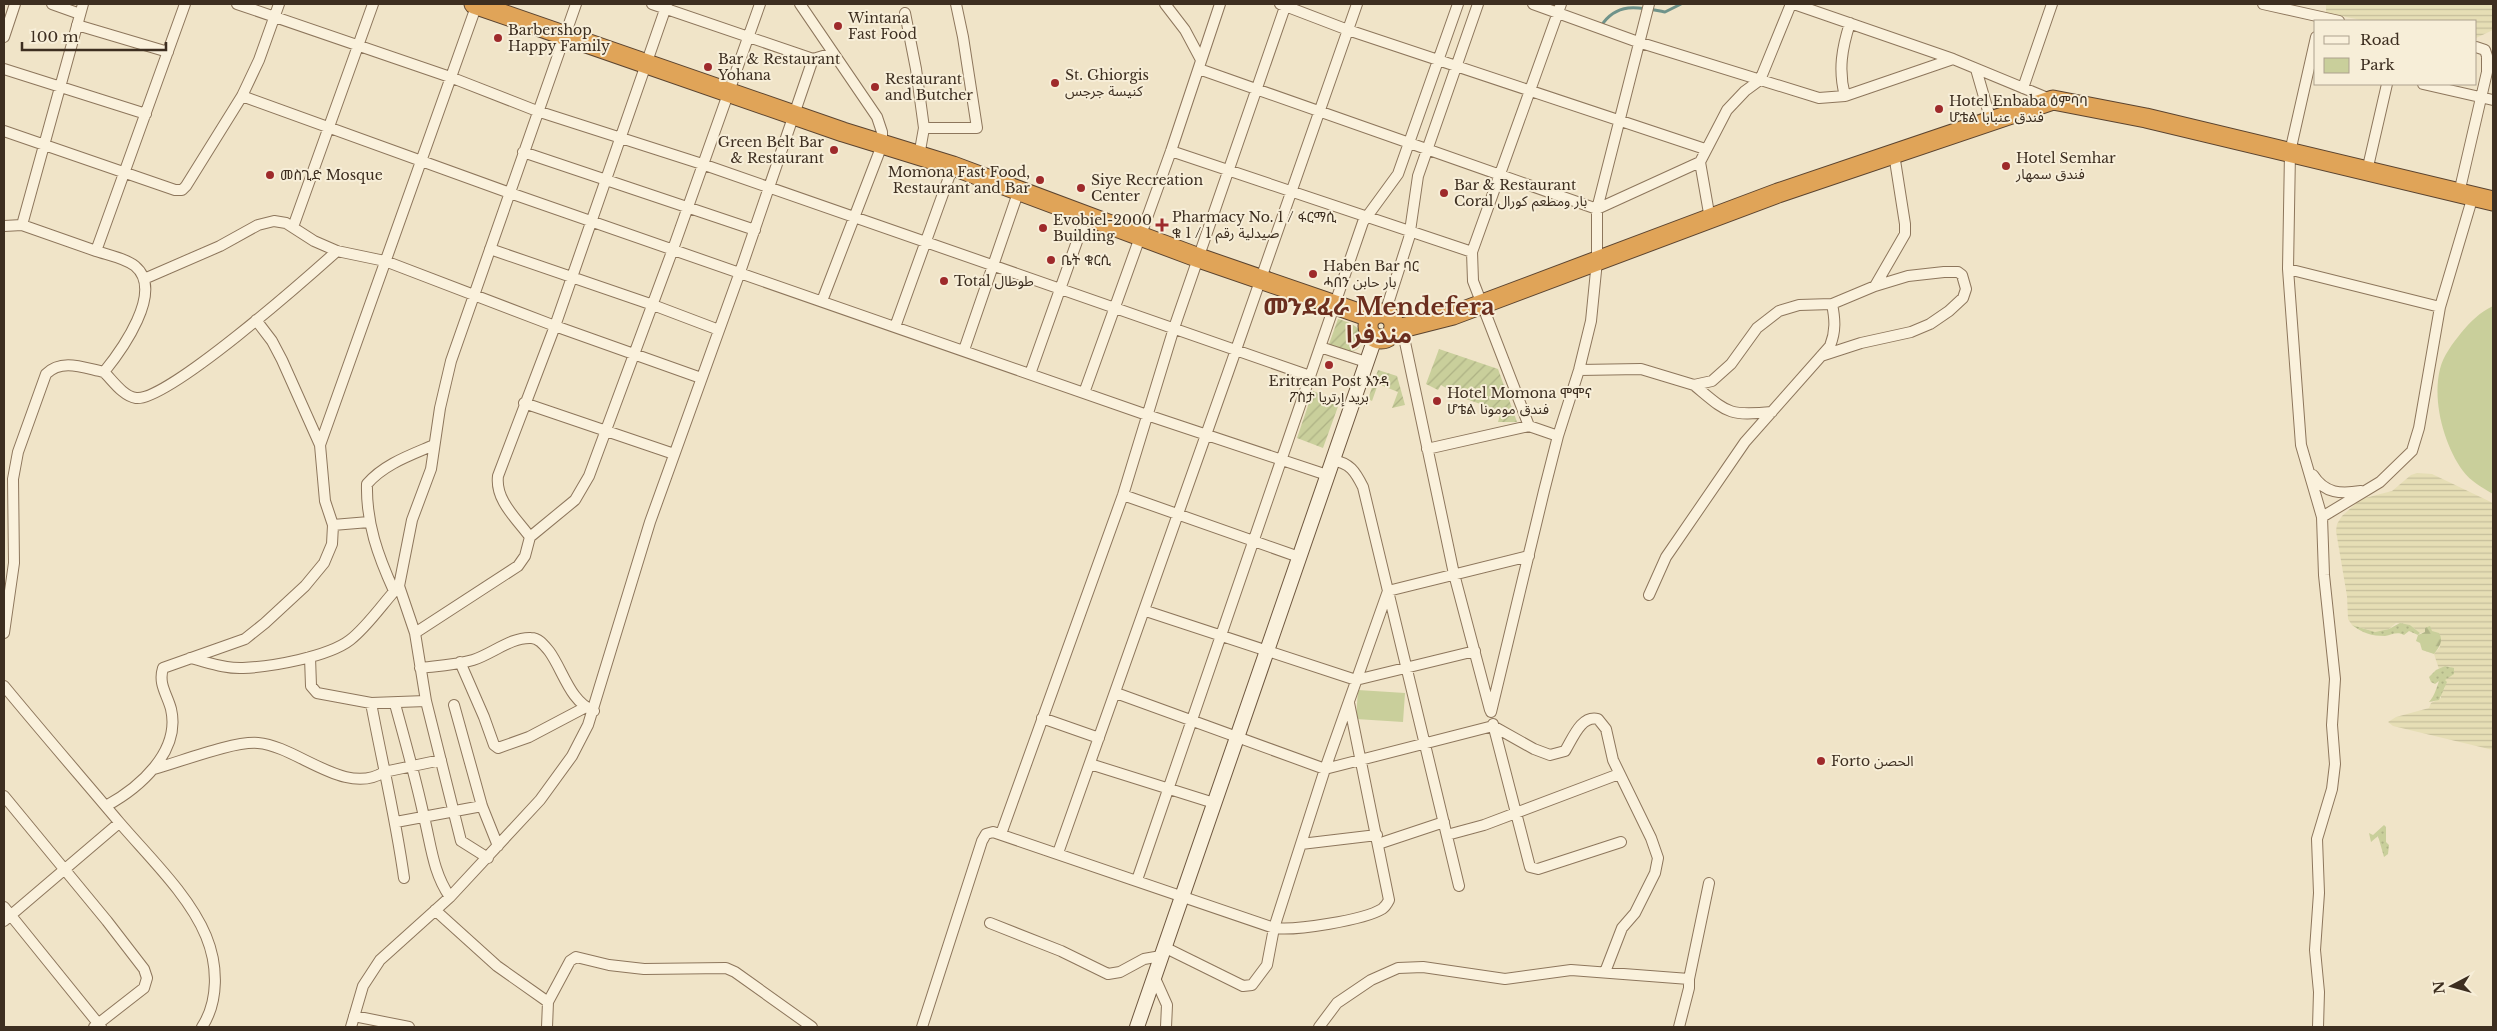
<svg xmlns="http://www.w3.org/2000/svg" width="2497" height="1031" viewBox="0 0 2497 1031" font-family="'Libre Baskerville','Noto Sans Arabic','Noto Sans Ethiopic',serif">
<defs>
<pattern id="farmland-rules" width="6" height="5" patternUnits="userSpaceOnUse" patternTransform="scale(1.25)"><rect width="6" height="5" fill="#e6deb5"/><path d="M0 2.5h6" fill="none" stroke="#c6bf9b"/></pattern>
<pattern id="grass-dots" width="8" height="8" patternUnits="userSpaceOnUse" patternTransform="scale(1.25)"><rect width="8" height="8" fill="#c9cf9b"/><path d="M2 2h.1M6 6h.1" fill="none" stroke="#aeb285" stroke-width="1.8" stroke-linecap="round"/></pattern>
<pattern id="forest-firs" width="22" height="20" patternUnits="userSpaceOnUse" patternTransform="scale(1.25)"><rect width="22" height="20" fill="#c9cf9b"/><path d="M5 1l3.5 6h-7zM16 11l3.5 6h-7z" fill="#aeb285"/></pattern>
<pattern id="garden-furrows" width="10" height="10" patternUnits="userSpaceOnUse" patternTransform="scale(1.25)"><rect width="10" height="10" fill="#c9cf9b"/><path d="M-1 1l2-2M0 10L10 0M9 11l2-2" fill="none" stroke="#aeb285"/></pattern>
</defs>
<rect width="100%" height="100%" fill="#f0e4c8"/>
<path fill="url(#farmland-rules)" d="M2326,4H2493V30L2476,38V21H2366L2326,13Z
M2417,473L2432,474L2493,503V750L2393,726L2388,722L2396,717L2429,708L2431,703L2441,698V692L2445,688L2444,680L2450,676L2451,667L2445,666L2439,669L2434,654L2440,647V640L2426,632L2420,633L2410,625L2396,623L2389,629L2375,632L2352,625L2348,619L2347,596L2336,531L2337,524L2342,516L2361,499L2392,491L2411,475Z"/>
<path fill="url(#grass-dots)" d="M2400,623L2410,625L2420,633L2418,635L2409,631L2404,635C2397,631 2392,635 2385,636C2372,636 2362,633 2352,625L2375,632L2389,629Z
M2445,666L2454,668V674L2445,680L2447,682L2439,700L2429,702C2435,695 2436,689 2439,681L2435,684L2431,682L2429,677L2436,670Z
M2384,825L2386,827V842L2389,845L2388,854L2384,857L2378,836L2371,842L2369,833L2373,835Z"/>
<path fill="url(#forest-firs)" d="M2430,626L2432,631L2439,633C2444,641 2439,647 2434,654L2422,650L2420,643L2416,641L2418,635L2425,632V628Z"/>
<path fill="#c9cf9b" d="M2493,306V494C2483,488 2470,481 2463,471C2444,445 2432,401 2440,369C2443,356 2453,343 2461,333C2470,322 2480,312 2493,306Z
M1358,690L1405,693L1403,722L1356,719Z"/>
<path fill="url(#garden-furrows)" d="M1338,319C1349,322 1368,329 1361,344C1360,348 1356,351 1352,351C1345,352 1336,347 1329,344Z
M1439,349L1498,369L1517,422H1498L1501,411L1463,398L1441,385L1438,390L1426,384Z
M1378,370L1397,376L1405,405L1392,408L1398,392L1378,384L1372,401L1368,399Z
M1313,391L1340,401L1323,448L1297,438Z"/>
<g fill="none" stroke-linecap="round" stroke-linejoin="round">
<path stroke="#6f938a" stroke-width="3" d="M1601,26C1617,1 1640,7 1665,12L1681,4"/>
<defs>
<path id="street" d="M52,4L80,14
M237,4L450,77L537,111L702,164L1310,376
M652,4L813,59L833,53
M800,4L877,117L882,132V145L822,301
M1165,4L1185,30L1201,60
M1280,4L1348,30L1705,149
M1533,4L1638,42L1819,98L1845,96
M1794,4L1953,59L2050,99
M2263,4L2339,21
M905,13L916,69L924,128L919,156
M1850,23C1842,48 1838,70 1845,96L1953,59
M77,25L168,52
M4,37L15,4
M2316,37L2290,152L2288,269L2301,445L2322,517L2324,575L2335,679L2332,725L2335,764L2332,789L2317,839L2319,893L2315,950L2319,992L2318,1027
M4,69L146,114
M1199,69L1597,209L1700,162
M1976,69L1991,121
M2423,84L2493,100
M2023,88L2052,4
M242,96L510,193L1147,415L1327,475
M924,128H977L963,37L956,4
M4,131L175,190H182L186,186L242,96L259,60L279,4
M1171,151L1472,252
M523,152L755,230
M2367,171L2387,84
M2459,193L2487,72V56L2485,50L2476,47
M1710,219L1700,162L1727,110L1745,91L1760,80L1791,4
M22,225L83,4
M4,226L22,225L96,251L185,4
M293,227L373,4
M490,249L653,305L719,330
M2288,269L2440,307
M144,279L220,246L258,225L274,221L286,223L314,241L337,251L385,261L555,326L701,378
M1875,286L1905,234V224L1894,154
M1385,313L1409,238L1418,176L1478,4
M895,327L953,166
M1402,328L1454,574L1490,710
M1320,347L1366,362
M964,350L1019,190
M1579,370L1641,369L1694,385L1712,381L1731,364L1757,328L1779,311L1799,305L1832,304L1875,286L1908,276L1944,272H1958L1962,275L1966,289L1963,298L1949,311L1930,324L1911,332L1861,343L1821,356
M104,372C113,381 123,396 136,398C167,402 308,277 337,251
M1030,374L1086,216
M1694,385C1728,413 1727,416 1772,412
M1084,393L1171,151L1220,4
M524,403L674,454
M1529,426L1473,281L1472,252L1561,4
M320,445L477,4
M1427,449L1529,426L1558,436
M1332,460C1350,463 1355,471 1363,487L1459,886
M2313,475C2325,494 2341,494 2361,491
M1123,495L1299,557
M2322,517L2380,482L2412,451L2419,428L2440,307L2473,196
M333,525L369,522
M530,537C516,518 495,500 498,476L555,326L667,4
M394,591C378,556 366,523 367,484C384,464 411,455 434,445
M1649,595L1666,557L1745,442L1830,346C1836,331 1835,319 1832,304
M1146,611L1356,680L1475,651
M4,633L14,563L13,479L18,452L46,374C62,358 84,368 104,372C121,351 165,291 135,266C125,258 108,255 96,251
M415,633L399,586L412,520L431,469L440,408L451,361L576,4
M310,657L311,686L317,693L371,703L426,701
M190,658C207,662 225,669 243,668C270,667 328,657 350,640C368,626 383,603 399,586
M460,662L484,717L494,745L498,748L529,737L584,708
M420,668C437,666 456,665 473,660C492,654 511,637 531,638C539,638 544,645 549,651C563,670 570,702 594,711
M4,686C42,732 81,777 119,822C148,856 189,895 206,936C218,965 219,1001 202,1027
M1116,693L1325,769L1493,726L1534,749L1550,755L1565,751C1573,738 1581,715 1598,719L1606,729L1613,760L1651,838L1658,858L1655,873L1635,913L1622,928L1605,972
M371,703C382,762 396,819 404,878
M395,704C405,741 416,779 424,817C431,845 433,873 450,897
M454,705L482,806L498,846
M1491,712L1544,491L1558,436L1579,370L1591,321L1597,261V209L1649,4
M1042,718L1099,738
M1493,724L1530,867L1538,869L1621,842
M1090,764L1214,803
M154,769C180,762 233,741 258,743C297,746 345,797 384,772L441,760
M4,796L107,921L144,969L147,978L144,988L94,1027
M106,806C139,788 181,752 171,709C167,694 158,684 163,668L245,639L265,623L305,586L324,563L332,544L333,525L325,501L320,445L282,360L272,341L256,320
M396,822L482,806
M1001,834L1123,495L1174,328L1286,4
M1447,835L1484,825L1619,774
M1301,844L1377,835
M1378,844L1444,822
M1058,853C1159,571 1258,287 1357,4
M488,858L461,841L426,701L415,633L518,566L525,556L530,537L575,500L589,476L673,249L760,4
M1137,880L1363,222L1398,174L1458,4
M4,907L101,1027
M435,910L497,966L548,1002L547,1027
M4,921L119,823
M990,923L1061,951L1108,974L1120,972L1144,959L1161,956
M1164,947L1243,986L1252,985L1267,965L1274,928L1325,769L1388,591L1529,556
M1154,976L1167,1005L1166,1027
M548,1002L570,961L576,957L609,965L644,969L726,968L735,972L812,1027
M354,1016L409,1027
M351,1027L363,986L380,960L450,897L540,800L572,756L588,725L650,522L740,272L813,59
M922,1027L982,841L986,834L993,832L1274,928C1295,931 1364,920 1382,909C1385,907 1387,904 1389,900L1349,703
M1319,1027L1337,1003L1371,980L1398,968L1423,967L1505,979L1571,970L1689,979L1709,883
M1679,1027L1689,988V979"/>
<path id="secondary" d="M1137,1027L1375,338"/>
<path id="highway" d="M474,4L843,132L953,166L1199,258L1370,317
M1368 326a13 13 0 1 1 26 0a13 13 0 1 1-26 0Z
M1394,330L1453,315L1778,193L2053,100L2146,118L2493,201"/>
</defs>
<use href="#street" stroke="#8d765c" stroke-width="12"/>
<use href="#secondary" stroke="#6f573f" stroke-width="16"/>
<use href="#highway" stroke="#5b4430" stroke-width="21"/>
<use href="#street" stroke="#faf1dc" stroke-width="10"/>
<use href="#secondary" stroke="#faf1dc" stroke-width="14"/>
<use href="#highway" stroke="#e0a458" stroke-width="19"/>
</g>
<g fill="#9e2a2b" stroke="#f7eed8" stroke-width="2">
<circle cx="838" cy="26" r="5"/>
<circle cx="498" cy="38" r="5"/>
<circle cx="708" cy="67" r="5"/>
<circle cx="1055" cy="83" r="5"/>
<circle cx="875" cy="87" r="5"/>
<circle cx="1939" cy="109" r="5"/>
<circle cx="834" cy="150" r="5"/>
<circle cx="2006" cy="166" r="5"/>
<circle cx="270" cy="175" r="5"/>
<circle cx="1040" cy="180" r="5"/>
<circle cx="1081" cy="188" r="5"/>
<circle cx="1444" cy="193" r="5"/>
<path d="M1159.5 217.5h5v5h5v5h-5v5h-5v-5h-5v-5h5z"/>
<circle cx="1043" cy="228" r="5"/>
<circle cx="1051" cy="260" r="5"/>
<circle cx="1313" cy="274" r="5"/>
<circle cx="944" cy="281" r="5"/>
<circle cx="1329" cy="365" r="5"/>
<circle cx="1437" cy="401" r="5"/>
<circle cx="1821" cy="761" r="5"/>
</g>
<g text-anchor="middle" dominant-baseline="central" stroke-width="4" stroke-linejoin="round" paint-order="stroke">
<g font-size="14" fill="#3d2e20" stroke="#f7eed8" text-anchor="start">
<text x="848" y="18">Wintana<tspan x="848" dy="16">Fast Food</tspan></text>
<text x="508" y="30">Barbershop<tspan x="508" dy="16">Happy Family</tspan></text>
<text x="718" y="59">Bar &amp; Restaurant<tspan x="718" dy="16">Yohana</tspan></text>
<text x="1065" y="75">St. Ghiorgis<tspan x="1065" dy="16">كنيسة جرجس</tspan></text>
<text x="885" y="79">Restaurant<tspan x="885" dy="16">and Butcher</tspan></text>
<text x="1949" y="101">Hotel Enbaba ዕምባባ<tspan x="1949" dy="16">ሆቴል فندق عنبابا</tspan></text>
<text x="824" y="142" text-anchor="end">Green Belt Bar<tspan x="824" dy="16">&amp; Restaurant</tspan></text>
<text x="2016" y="158">Hotel Semhar<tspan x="2016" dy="16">فندق سمهار</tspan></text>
<text x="1030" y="172" text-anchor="end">Momona Fast Food,<tspan x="1030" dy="16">Restaurant and Bar</tspan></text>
<text x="280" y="175">መስጊድ Mosque</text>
<text x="1091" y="180">Siye Recreation<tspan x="1091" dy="16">Center</tspan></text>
<text x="1454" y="185">Bar &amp; Restaurant<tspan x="1454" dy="16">Coral بار ومطعم كورال</tspan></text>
<text x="1172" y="217">Pharmacy No. 1 / ፋርማሲ<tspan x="1172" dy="16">ቁ 1 / صيدلية رقم 1</tspan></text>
<text x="1053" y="220">Evobiel-2000<tspan x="1053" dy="16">Building</tspan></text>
<text x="1061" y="260">ቤት ቁርሲ</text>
<text x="1323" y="266">Haben Bar ባር<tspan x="1323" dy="16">ሓበን بار حابن</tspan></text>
<text x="954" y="281">Total طوطال</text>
<text x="1329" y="381" text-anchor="middle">Eritrean Post እንዳ<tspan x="1329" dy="16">ፖስታ بريد إرتريا</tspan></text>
<text x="1447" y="393">Hotel Momona ሞሞና<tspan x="1447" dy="16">ሆቴል فندق مومونا</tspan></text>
<text x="1831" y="761">Forto الحصن</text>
</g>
<g font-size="24" font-weight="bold" fill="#6b2e1e" stroke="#f7eed8">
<text x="1379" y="306">መንደፈራ Mendefera<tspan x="1379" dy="28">مندفرا</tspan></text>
</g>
</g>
<rect width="2497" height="1031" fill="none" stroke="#3d2e20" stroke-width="10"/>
<rect x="2314" y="20" width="162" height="65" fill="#f7eed8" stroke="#ada18e"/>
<rect x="2324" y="36" width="25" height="8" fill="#faf1dc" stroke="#ada18e"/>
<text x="2360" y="45" font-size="15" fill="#3d2e20">Road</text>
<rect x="2324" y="58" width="25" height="15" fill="#c9cf9b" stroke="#ada18e"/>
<text x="2360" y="70" font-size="15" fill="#3d2e20">Park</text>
<g transform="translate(2452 986) rotate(264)" stroke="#f7eed8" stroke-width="4" paint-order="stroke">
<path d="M0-4L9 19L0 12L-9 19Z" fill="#3d2e20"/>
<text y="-8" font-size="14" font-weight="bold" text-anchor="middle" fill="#3d2e20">N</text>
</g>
<path d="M22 42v8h144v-8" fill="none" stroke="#3d2e20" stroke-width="2.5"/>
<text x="30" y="42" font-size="15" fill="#3d2e20" stroke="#f7eed8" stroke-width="4" paint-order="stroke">100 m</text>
</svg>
